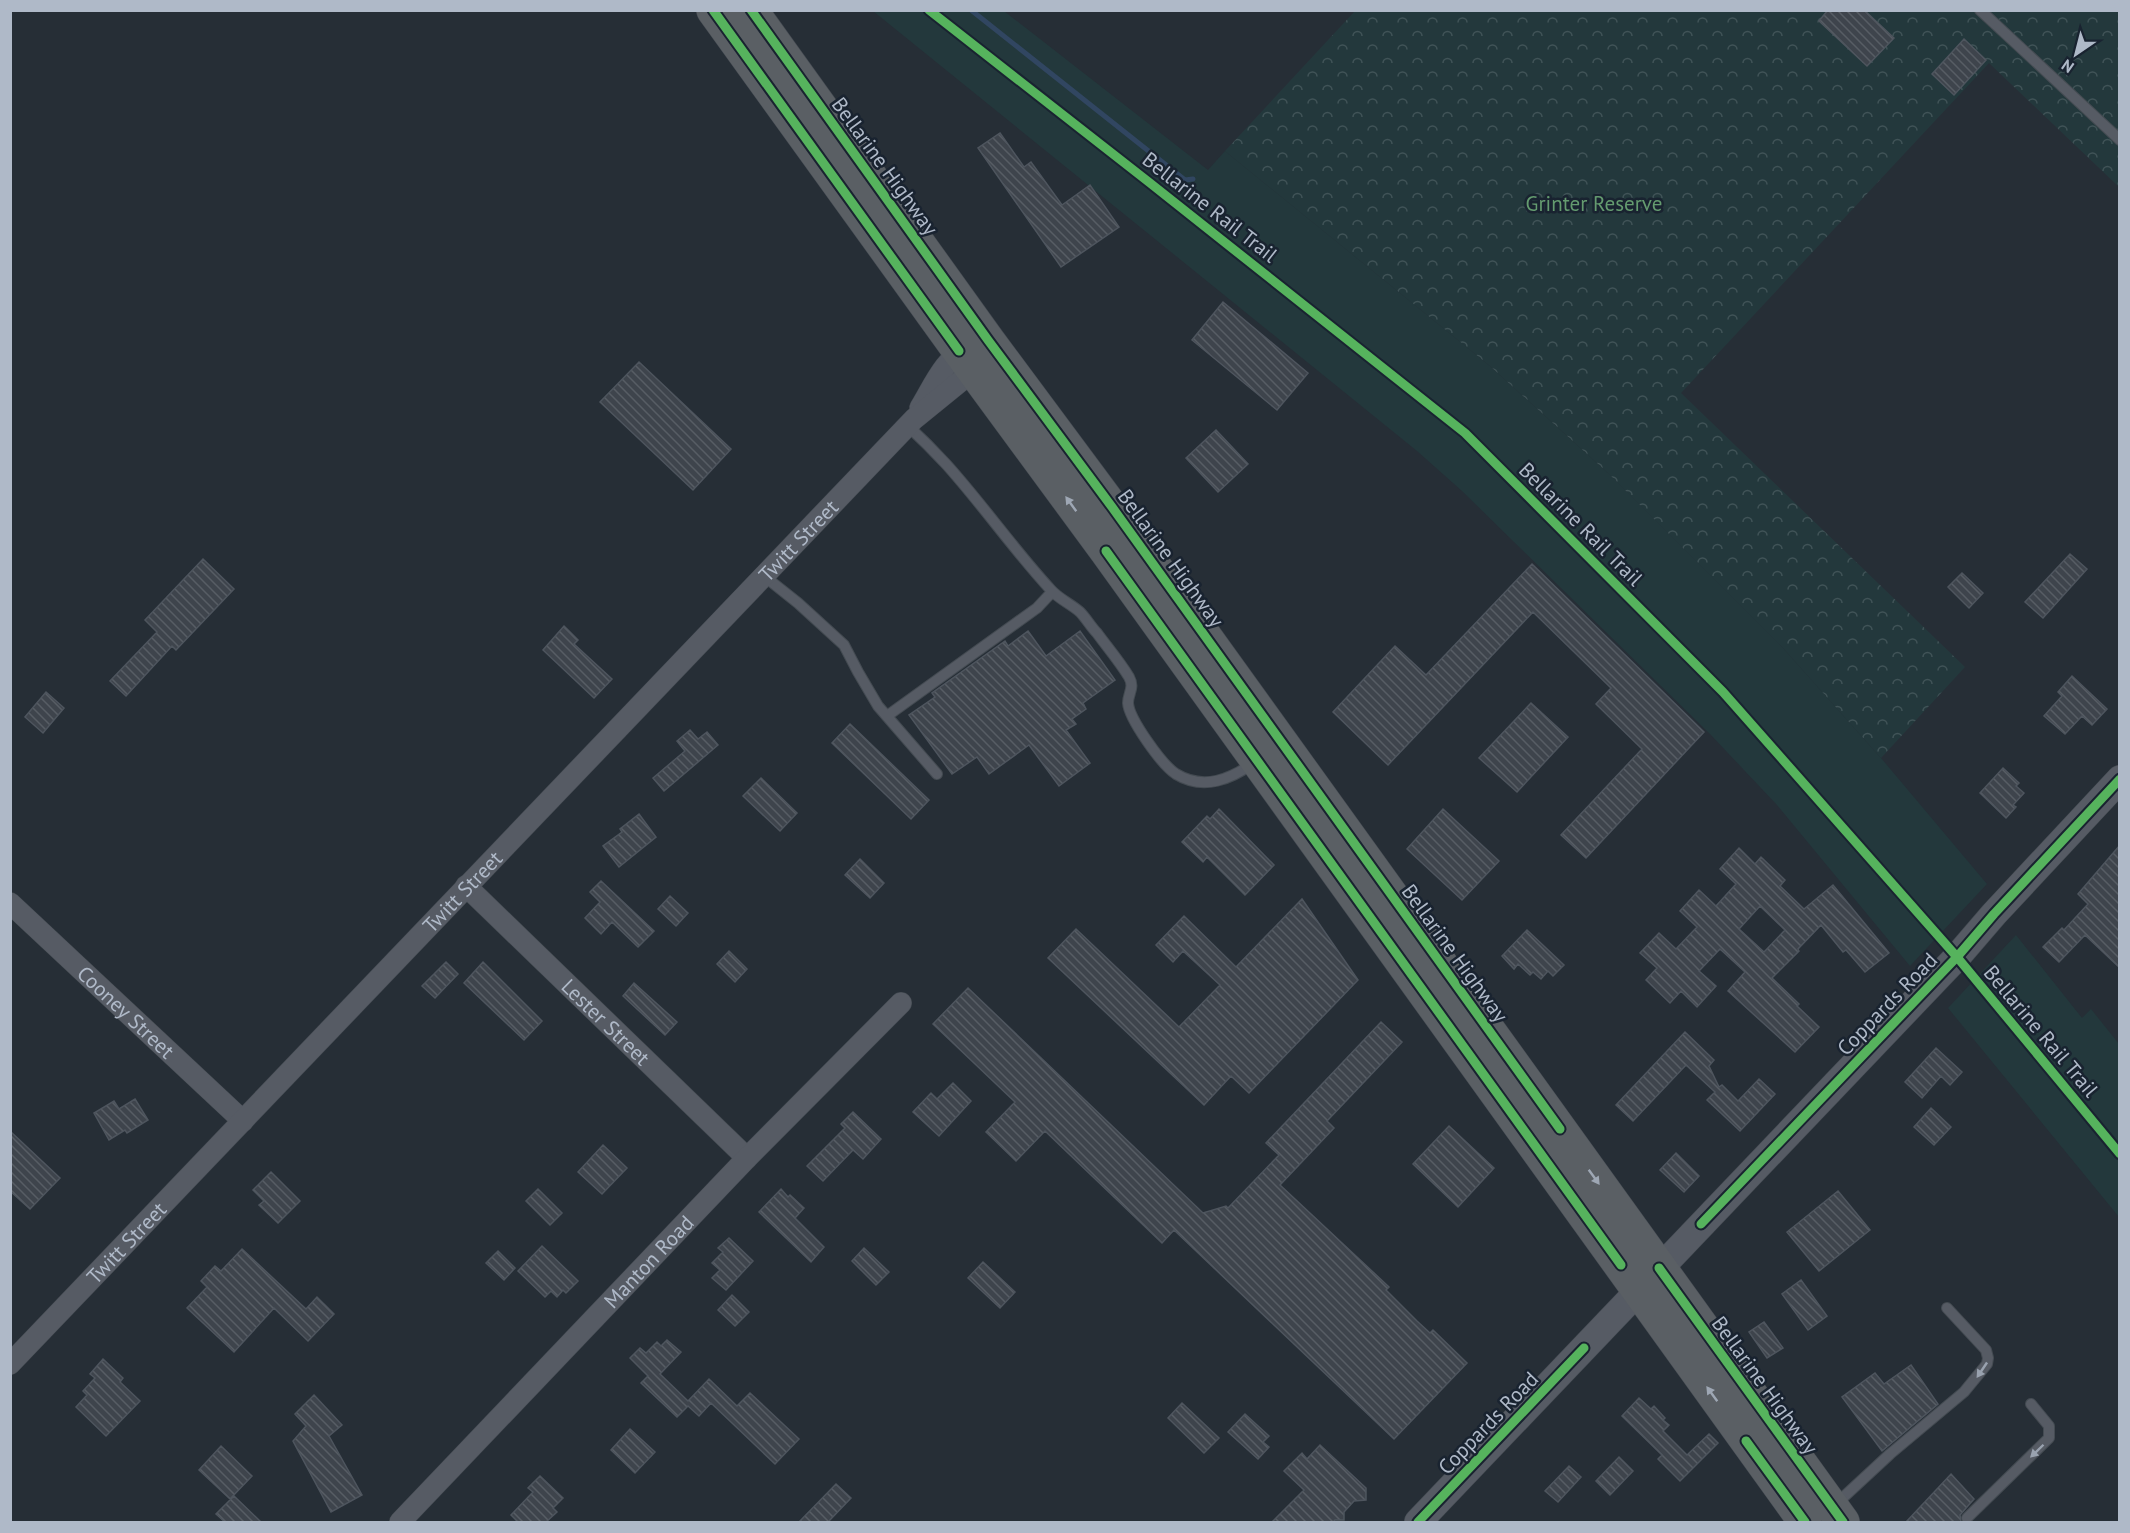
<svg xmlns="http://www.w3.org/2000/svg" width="2130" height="1533" viewBox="0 0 2130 1533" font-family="'PT Sans',sans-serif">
<defs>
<pattern id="park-crowns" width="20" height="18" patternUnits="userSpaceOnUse" patternTransform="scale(1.5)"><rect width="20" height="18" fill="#23383c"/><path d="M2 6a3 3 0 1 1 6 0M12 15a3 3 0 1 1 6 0" fill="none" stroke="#405357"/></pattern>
<pattern id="building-back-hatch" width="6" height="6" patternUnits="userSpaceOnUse" patternTransform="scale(1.5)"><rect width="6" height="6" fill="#3e444c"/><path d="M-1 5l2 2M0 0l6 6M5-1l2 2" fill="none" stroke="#575d64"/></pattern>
</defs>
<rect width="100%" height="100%" fill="#262e36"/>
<path fill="#23383c" d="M873,11H1004L1208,170L1225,151L1490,366L1608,473L1784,649L1881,758L1987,884L1910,966L1777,805L1710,734L1462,491L1417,451Z
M2016,935L2082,1018L2091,1009L2119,1044V1217L1948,1008Z"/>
<path fill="url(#park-crowns)" d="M1355,11H2119V187L1989,63L1681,393L1965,667L1881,758L1784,649L1608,473L1490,366L1225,151Z"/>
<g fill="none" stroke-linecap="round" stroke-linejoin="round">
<path stroke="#314661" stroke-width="5" d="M971,10L1185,180L1193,179"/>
</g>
<path fill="url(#building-back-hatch)" stroke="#4e555e" stroke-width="1.5" fill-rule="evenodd" d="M1828,10H1864L1894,38L1867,66L1819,21Z
M1964,39L1986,60L1954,95L1932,74Z
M1000,133L1024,167L1031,162L1062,205L1090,185L1119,227L1061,267L978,148Z
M1223,302L1308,373L1277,410L1192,340Z
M639,362L731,449L693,490L600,402Z
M1216,430L1248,464L1218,492L1186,458Z
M2070,554L2087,569L2043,618L2025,602Z
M203,559L234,589L176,650L172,646L126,696L110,681L157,632L145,620Z
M1532,564L1704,732L1586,858L1561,835L1642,749L1596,704L1611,688L1533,612L1388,765L1333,712L1395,646L1426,675Z
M1962,573L1983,593L1969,608L1948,587Z
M564,626L578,640L574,644L612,679L594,698L543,650Z
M1028,631L1046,656L1080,631L1115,680L1083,703L1086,709L1072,719L1076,724L1066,730L1090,763L1059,786L1029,745L989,774L977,757L952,774L909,715L935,697L932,693L1005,641L1008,646Z
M2072,676L2107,709L2092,725L2082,716L2065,734L2044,716L2062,696L2058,692Z
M46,692L64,708L43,733L25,717Z
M1531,703L1568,737L1517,792L1479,758Z
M850,724L929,800L911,819L832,743Z
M690,730L698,739L707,732L718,745L664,791L653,778L685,751L677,741Z
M2003,768L2019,783L2016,786L2024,793L2013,805L2016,807L2006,818L1980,793Z
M761,778L797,813L780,831L743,796Z
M1219,809L1274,865L1245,895L1207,857L1203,862L1182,842L1207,816L1210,819Z
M1443,809L1499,861L1462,900L1407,849Z
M639,814L656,837L619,867L603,846L622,832L620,829Z
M2120,845V968L2085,935L2059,962L2043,947L2062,928L2064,930L2088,904L2078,894Z
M1739,848L1755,864L1761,857L1785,880L1780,886L1804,909L1833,885L1889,953L1865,972L1846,950L1843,952L1821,925L1798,949L1799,951L1772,978L1799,1004L1797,1006L1819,1027L1795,1052L1728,991L1745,972L1720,949L1699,971L1716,986L1697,1007L1681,991L1670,1003L1646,980L1657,968L1640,953L1659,933L1676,949L1697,927L1680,911L1699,890L1716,906L1736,884L1720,869ZM1760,906L1785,930L1764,952L1739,929Z
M860,859L884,883L870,898L845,875Z
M601,881L654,931L638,947L612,922L601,934L585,918L600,902L590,892Z
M670,896L688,913L676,926L658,909Z
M1302,899L1358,980L1249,1093L1231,1076L1204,1105L1048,958L1076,929L1179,1027L1220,985L1183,951L1173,962L1156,945L1184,916L1236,967Z
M1527,930L1564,965L1553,976L1548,971L1541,979L1533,972L1530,975L1518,964L1514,969L1502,956Z
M729,951L747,969L735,982L717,964Z
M446,962L458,974L435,998L422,986Z
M483,962L542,1021L524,1040L464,983Z
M634,983L677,1022L665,1035L623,996Z
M968,988L1203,1213L1226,1206L1228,1208L1279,1155L1266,1143L1381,1022L1402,1042L1327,1121L1334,1128L1280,1185L1389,1287L1386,1290L1417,1321L1430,1333L1433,1330L1467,1363L1394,1439L1174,1230L1162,1243L1045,1131L1016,1161L986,1132L1015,1102L933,1024Z
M1685,1032L1714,1060L1709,1066L1719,1087L1722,1085L1738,1101L1759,1079L1775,1094L1740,1131L1707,1100L1715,1092L1686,1065L1633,1121L1616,1105Z
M1936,1048L1962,1072L1950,1085L1941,1076L1922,1098L1905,1082Z
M953,1083L971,1101L939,1136L913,1112L931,1093L937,1099Z
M135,1099L148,1120L127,1133L125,1130L109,1140L94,1113L114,1101L119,1109Z
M1931,1108L1951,1127L1934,1145L1914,1127Z
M853,1112L881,1139L863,1159L853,1150L823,1181L807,1166L845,1128L841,1124Z
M1449,1126L1494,1168L1458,1207L1413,1164Z
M10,1131L60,1178L30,1209L10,1191Z
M603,1145L627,1168L602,1194L578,1172Z
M1676,1153L1699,1176L1684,1192L1660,1170Z
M271,1172L300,1201L278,1223L259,1205L264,1201L253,1190Z
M538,1189L562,1213L550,1225L526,1201Z
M781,1189L788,1197L790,1195L804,1208L795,1218L824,1247L811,1262L759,1212Z
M1838,1191L1870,1230L1819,1271L1787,1232Z
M729,1238L753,1261L726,1290L712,1278L720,1270L712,1263L723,1252L718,1248Z
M542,1246L578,1281L566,1293L563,1290L557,1297L551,1291L545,1297L518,1271Z
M864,1248L889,1272L876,1285L852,1261Z
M242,1249L306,1309L317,1297L334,1314L308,1341L274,1308L234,1352L187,1308L207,1287L201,1281L215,1266L221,1271Z
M498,1251L515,1268L504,1280L486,1263Z
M983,1262L1015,1292L1000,1308L968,1278Z
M1801,1280L1827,1316L1808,1330L1782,1294Z
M732,1295L749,1312L735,1326L718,1310Z
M1764,1322L1783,1348L1767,1358L1749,1332Z
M667,1340L681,1352L660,1374L688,1401L709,1379L737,1406L750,1393L799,1439L775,1464L711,1403L699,1416L688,1406L677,1417L641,1383L648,1376L630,1358L640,1348L646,1353L657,1342L661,1346Z
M103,1359L123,1378L120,1382L140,1401L106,1436L76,1407L87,1395L83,1391L95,1378L90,1374Z
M1911,1365L1938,1404L1882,1451L1842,1397L1875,1373L1884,1384Z
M314,1395L342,1425L329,1436L362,1495L331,1512L293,1441L306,1426L295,1414Z
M1639,1398L1651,1409L1654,1406L1665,1418L1663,1420L1669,1425L1663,1431L1687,1455L1709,1434L1718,1443L1680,1481L1658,1459L1662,1455L1622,1416Z
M1182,1403L1219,1438L1204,1453L1168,1418Z
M1245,1414L1269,1436L1263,1442L1269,1447L1258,1459L1228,1432Z
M630,1429L655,1452L635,1473L611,1450Z
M1320,1445L1366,1488V1500L1354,1501L1344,1512V1520H1335L1333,1522H1272L1304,1490L1284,1471L1302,1453L1307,1459Z
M221,1446L252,1476L230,1499L199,1470Z
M1619,1457L1633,1471L1610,1495L1596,1481Z
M1569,1466L1581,1477L1558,1502L1545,1491Z
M1951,1474L1974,1499L1960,1515L1961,1522H1906Z
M540,1476L563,1498L553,1508L557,1512L546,1522H518L511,1515L533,1492L528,1488Z
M836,1484L851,1498L828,1522H799Z
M234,1496L261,1522H225L216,1514Z"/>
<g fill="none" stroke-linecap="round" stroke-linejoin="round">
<defs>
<path id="service" d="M1980,10L2120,140
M908,426C921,438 934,451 946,464C983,505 1014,550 1051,590C1059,599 1071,604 1080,612C1086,618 1091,627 1097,633C1108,648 1120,662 1129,677C1135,688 1128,693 1128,703C1129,719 1162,765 1176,774C1204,791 1231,779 1255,762
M764,576L798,603L844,645L858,672L878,706L937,774
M887,716L1037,608L1052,592
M1836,1504L1890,1454L1964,1392L1987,1364L1988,1358L1986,1350L1947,1308
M1967,1518L2049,1438V1426L2031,1404"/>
<g id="minor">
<path d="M920,408C933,387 945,357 969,347"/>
<path id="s1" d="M466,886L747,1158"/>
<path id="s2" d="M10,903L243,1121"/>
<path id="s3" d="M10,1364L914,419L973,371L978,361"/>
<path id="s4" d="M400,1522L747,1158L901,1003"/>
</g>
<path id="tertiary" d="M1418,1522L1957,957L1994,914L2120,779"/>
<path id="trunk" d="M713,10L959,351L1106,551L1805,1522
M751,10L988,340L1112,507L1843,1522"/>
</defs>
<use href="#service" stroke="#444b52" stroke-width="12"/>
<use href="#minor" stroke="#444b52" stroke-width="22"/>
<use href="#tertiary" stroke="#444b52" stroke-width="28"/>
<use href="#trunk" stroke="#434951" stroke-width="34"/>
<use href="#service" stroke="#565b64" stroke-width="10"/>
<use href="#minor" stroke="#565b64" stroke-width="21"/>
<use href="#tertiary" stroke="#565b64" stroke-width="27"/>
<use href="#trunk" stroke="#5a5f64" stroke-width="33"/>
<defs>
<path id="cycleway" d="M713,10L959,351
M751,10L988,340L1112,507L1560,1129
M929,10L1150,183L1465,433L1723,692L1957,957L2120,1154
M1106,551L1621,1265
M1701,1224L1957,957L1994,914L2120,779
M1659,1268L1843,1522
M1746,1441L1805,1522
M1418,1522L1584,1348"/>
</defs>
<use href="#cycleway" stroke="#192330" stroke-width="13"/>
<use href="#cycleway" stroke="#56b35d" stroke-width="9"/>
</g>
<defs><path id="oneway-solid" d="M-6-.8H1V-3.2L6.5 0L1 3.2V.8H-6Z" transform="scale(1.5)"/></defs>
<g fill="#9ea7b4">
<use href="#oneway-solid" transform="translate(1071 504) rotate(-126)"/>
<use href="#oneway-solid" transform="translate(1594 1177) rotate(54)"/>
<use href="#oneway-solid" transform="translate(1712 1394) rotate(-126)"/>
</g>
<g fill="#99a2af">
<use href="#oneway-solid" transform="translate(1982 1370) rotate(124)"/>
<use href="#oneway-solid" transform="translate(2037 1451) rotate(136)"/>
</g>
<g text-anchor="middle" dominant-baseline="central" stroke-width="5" stroke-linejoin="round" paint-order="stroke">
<g font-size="21" fill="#afb9c8" stroke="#192330">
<text transform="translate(885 166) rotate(54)">Bellarine Highway</text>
<text transform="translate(1210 207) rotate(38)">Bellarine Rail Trail</text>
<text transform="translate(1581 524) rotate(45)">Bellarine Rail Trail</text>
<text stroke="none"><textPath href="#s3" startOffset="1140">Twitt Street</textPath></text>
<text transform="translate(1171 558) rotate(54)">Bellarine Highway</text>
<text stroke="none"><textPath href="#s3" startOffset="654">Twitt Street</textPath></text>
<text transform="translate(1455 953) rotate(54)">Bellarine Highway</text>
<text transform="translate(1887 1004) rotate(-46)">Coppards Road</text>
<text stroke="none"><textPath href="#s2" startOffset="159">Cooney Street</textPath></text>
<text stroke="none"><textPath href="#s1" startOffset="195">Lester Street</textPath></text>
<text transform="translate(2041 1031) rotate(50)">Bellarine Rail Trail</text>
<text stroke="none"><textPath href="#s3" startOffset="168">Twitt Street</textPath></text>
<text stroke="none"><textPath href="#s4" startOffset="360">Manton Road</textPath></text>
<text transform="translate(1765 1385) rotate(54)">Bellarine Highway</text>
<text transform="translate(1488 1423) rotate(-46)">Coppards Road</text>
</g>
<g font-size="21" fill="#649b6f" stroke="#192330">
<text x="1594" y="203">Grinter Reserve</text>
</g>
</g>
<rect width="2130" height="1533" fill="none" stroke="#afb9c8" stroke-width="24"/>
<g transform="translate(2076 54) rotate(215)" stroke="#192330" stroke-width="4.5" paint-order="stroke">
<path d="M0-4.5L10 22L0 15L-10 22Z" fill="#afb9c8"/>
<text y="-9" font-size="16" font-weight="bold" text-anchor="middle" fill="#afb9c8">N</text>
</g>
</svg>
